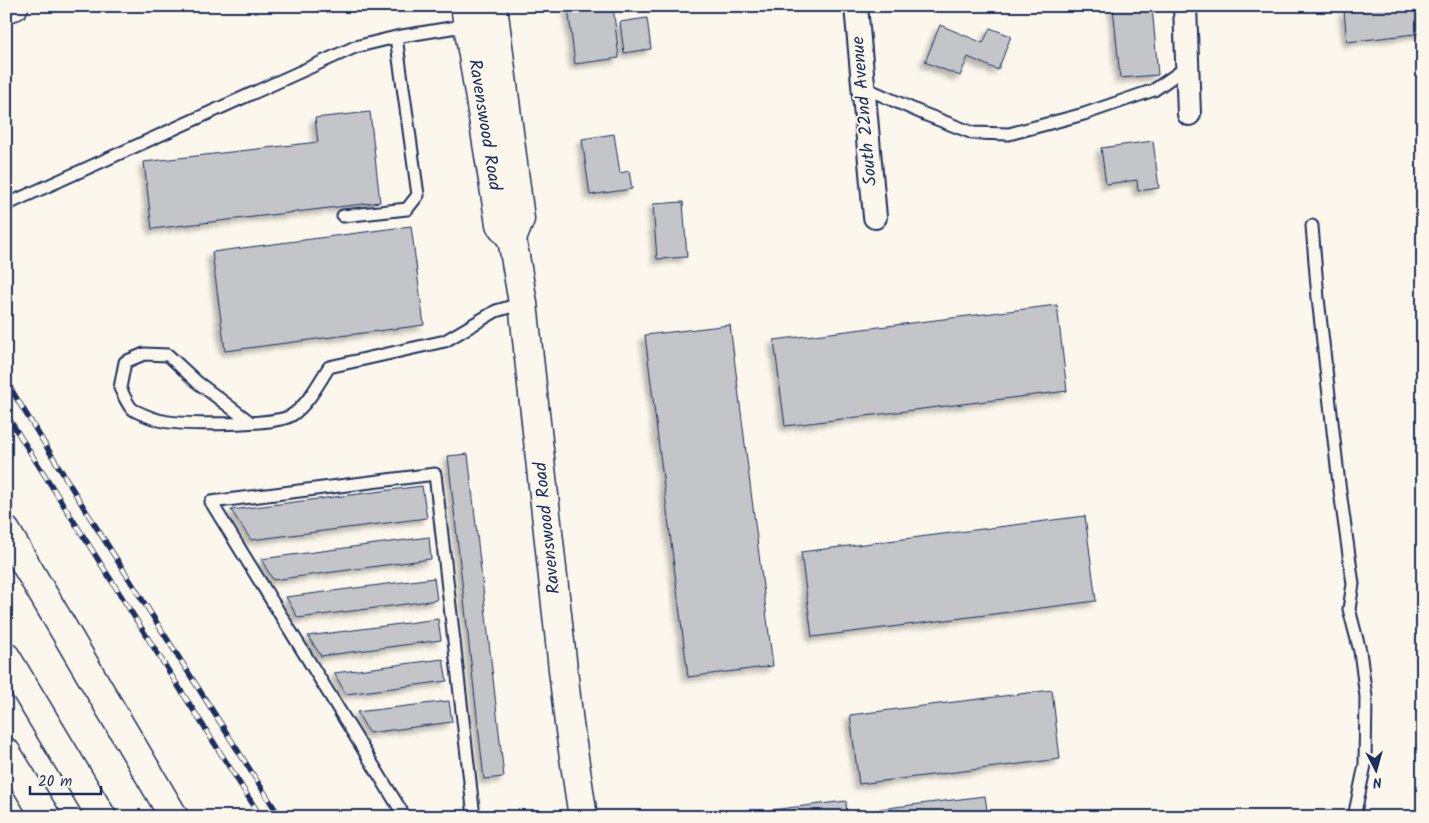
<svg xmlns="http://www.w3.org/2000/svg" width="1429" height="823" viewBox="0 0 1429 823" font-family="Kalam,sans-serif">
<defs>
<filter id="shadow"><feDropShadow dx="-4.5" dy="4.5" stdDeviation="2.5" flood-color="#0004"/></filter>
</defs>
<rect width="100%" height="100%" fill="#fbf7ec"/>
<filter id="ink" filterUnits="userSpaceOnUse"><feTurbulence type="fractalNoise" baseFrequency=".02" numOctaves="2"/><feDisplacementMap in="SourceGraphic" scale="10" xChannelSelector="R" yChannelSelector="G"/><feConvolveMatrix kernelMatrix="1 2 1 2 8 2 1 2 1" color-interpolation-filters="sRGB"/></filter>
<g filter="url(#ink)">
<path fill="#c3c5c9" stroke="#1b2f5e" filter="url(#shadow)" d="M568,6H613L619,58L575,64Z
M1113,6H1152L1158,75L1120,78Z
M1383,6H1423V33L1347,42L1344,11Z
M647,18L651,49L624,53L620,22Z
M940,25L983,43L990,28L1011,36L998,70L968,57L960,76L925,62Z
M370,112L380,202L152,229L144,162L318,142L315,118Z
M614,134L620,173L629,171L632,189L590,195L582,139Z
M1153,141L1159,188L1138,191L1137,180L1106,184L1101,148Z
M683,202L687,257L657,259L653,204Z
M411,226L424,325L225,351L212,252Z
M1057,305L1067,391L785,426L774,340Z
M730,325L773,666L688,677L645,335Z
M468,454L504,777L484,779L448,456Z
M422,486L427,518L251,540L231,510Z
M1085,516L1096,601L812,637L801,552Z
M429,537L431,559L273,580L261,559Z
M434,578L437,600L298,618L286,597Z
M438,619L441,640L321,656L308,636Z
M443,659L447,681L346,694L334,673Z
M1052,690L1060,759L859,784L850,715Z
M449,701L452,722L369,733L357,712Z
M985,796L988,817H880L879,809Z
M846,801L847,817H721V816Z"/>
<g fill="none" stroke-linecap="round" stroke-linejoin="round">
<defs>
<path id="service" d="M863,87L924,114L973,133L1009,134L1084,114L1154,90L1187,67
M10,203L355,47L396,37L469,25
M343,216L407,209L418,195L396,37
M1312,226L1318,298L1339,484L1353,584L1349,609L1360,651L1366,697L1365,765L1354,817
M250,422L197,382L168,355L144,354L125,362L120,388C123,394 127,403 131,408C135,412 157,420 163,421C183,425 276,426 292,415C308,404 318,384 329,367L445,341L496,311L523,303
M405,817L211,502L435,474L474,817"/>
<path id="minor" d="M856,6L875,217
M1185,6L1189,114"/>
<path id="tertiary" d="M465,6L500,224L512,239L523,303L569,724L583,817
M493,6L520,219L512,239
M6,8L14,6"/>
<path id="motorway" d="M6,531L174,817
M6,657L102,817
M6,752L46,817"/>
</defs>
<use href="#service" stroke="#1b2f5e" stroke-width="15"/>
<use href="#minor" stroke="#1b2f5e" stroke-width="26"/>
<use href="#tertiary" stroke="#1b2f5e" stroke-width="31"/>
<use href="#motorway" stroke="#1b2f5e" stroke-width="31"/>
<use href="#service" stroke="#fbf7ec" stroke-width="11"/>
<use href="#minor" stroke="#fbf7ec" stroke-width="22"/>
<use href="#tertiary" stroke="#fbf7ec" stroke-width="28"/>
<use href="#motorway" stroke="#fbf7ec" stroke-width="28"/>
<defs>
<path id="rail" d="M6,381L86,511L280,817
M6,414L261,817"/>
</defs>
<use href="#rail" stroke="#1b2f5e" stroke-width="5.5"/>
<use href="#rail" stroke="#fbf7ec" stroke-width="4" stroke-dasharray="11" stroke-linecap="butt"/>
</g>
</g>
<g text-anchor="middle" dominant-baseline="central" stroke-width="4" stroke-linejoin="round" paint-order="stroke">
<g font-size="18" fill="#1b2f5e" stroke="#fbf7ec">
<text transform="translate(865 111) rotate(-95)">South 22nd Avenue</text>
<text transform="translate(484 125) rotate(81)">Ravenswood Road</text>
<text transform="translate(548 528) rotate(-96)">Ravenswood Road</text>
</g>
</g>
<rect width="1429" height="823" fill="none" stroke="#fbf7ec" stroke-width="25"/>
<rect x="12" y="12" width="1404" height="798" fill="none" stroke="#1b2f5e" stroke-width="2" filter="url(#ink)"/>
<g transform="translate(1376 770) rotate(174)" stroke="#fbf7ec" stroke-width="4" paint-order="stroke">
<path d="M0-4L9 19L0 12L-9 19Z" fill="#1b2f5e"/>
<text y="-8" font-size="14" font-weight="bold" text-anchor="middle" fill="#1b2f5e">N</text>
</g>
<path d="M30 786v8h71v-8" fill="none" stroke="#1b2f5e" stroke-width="2.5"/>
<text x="38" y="786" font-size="15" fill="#1b2f5e" stroke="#fbf7ec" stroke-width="4" paint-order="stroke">20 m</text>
</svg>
